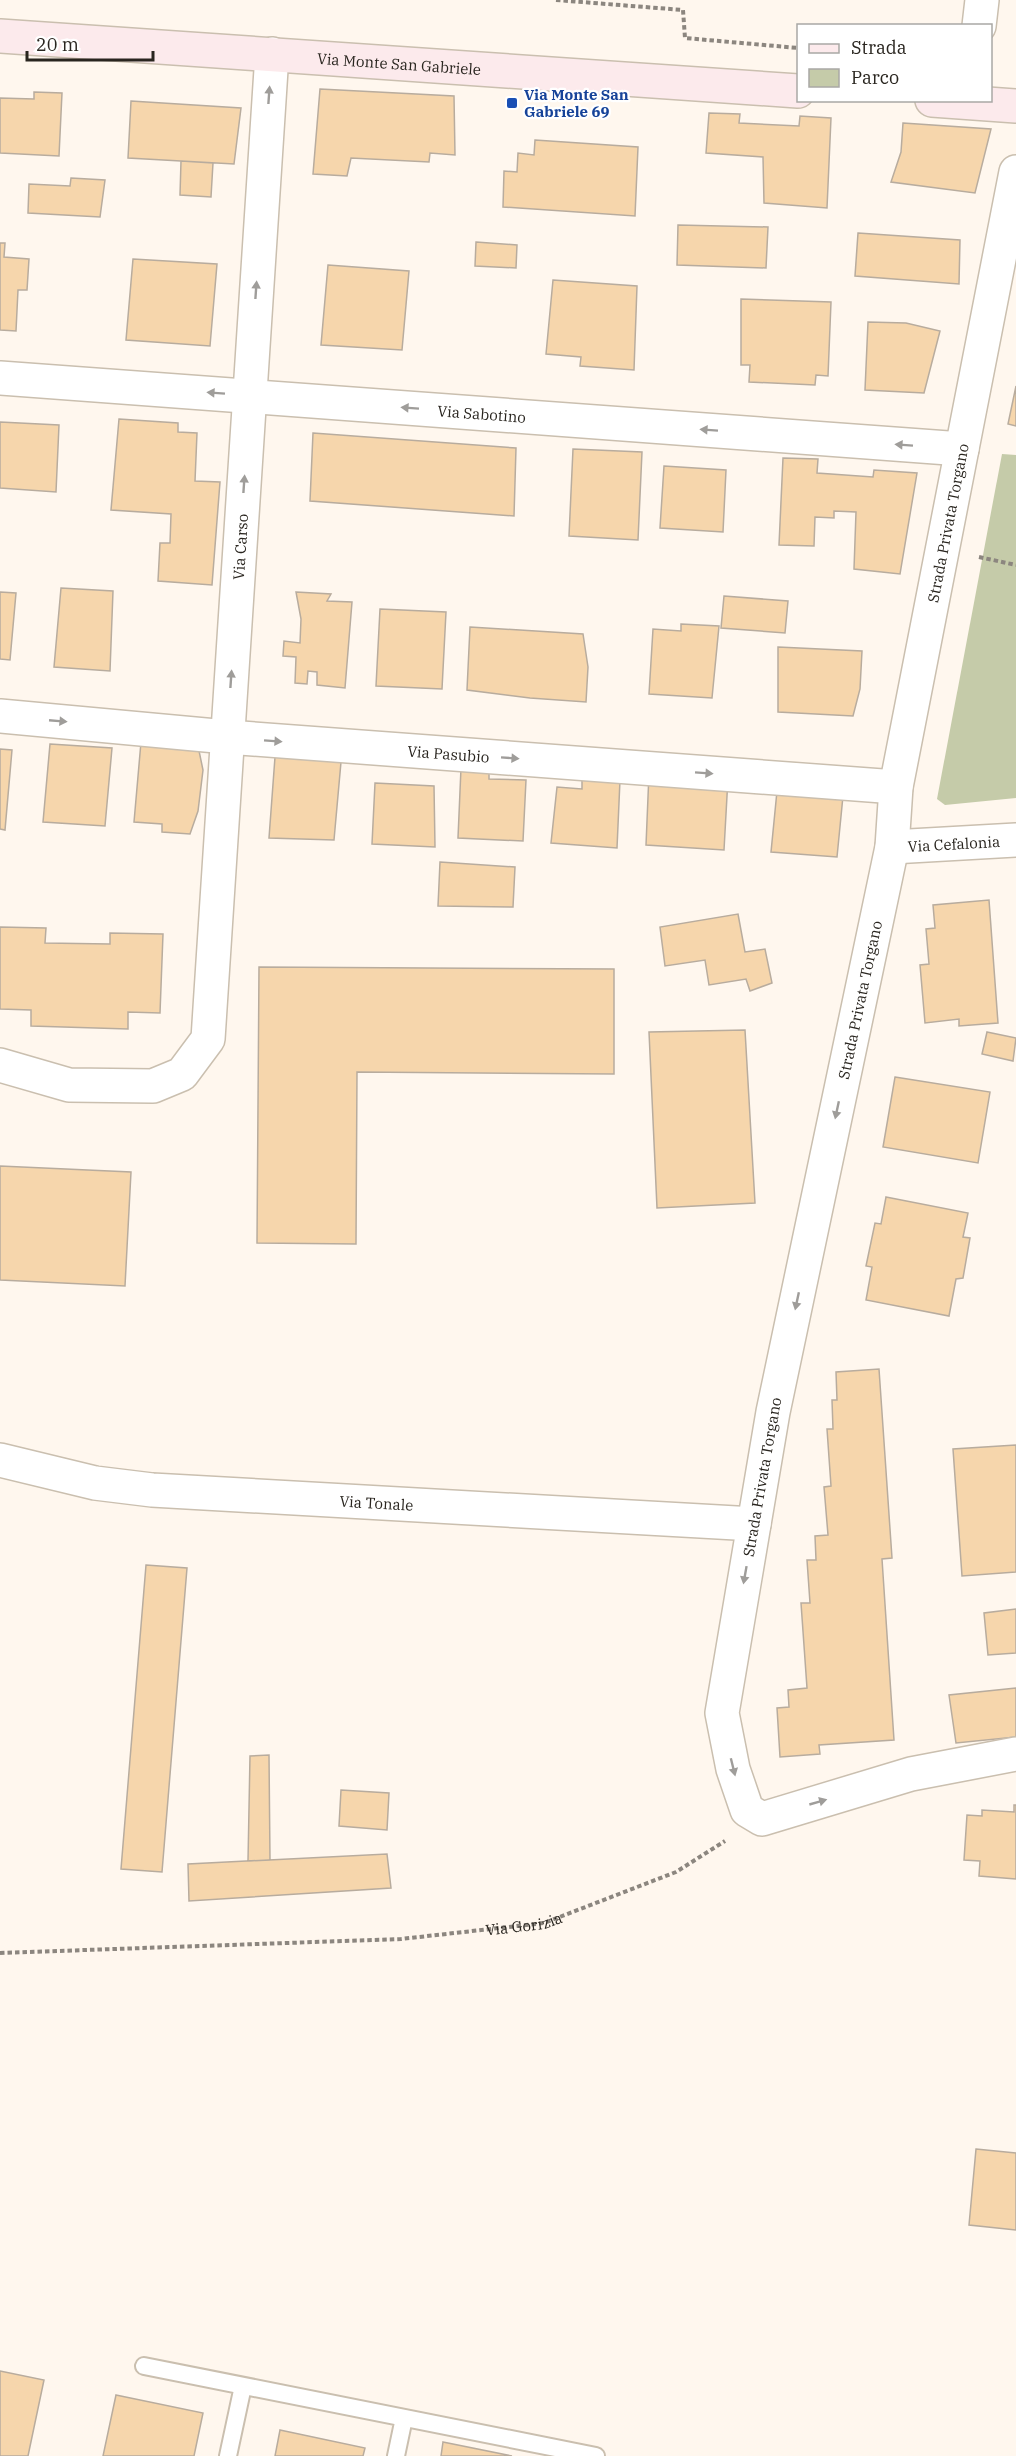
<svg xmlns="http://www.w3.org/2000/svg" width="1016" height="2456" viewBox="0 0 1016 2456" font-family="'IBM Plex Serif',serif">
<rect width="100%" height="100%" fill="#fff7ee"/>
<path fill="#c5cba9" d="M1002,454L1016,455V798L945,805L937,799Z"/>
<path fill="#f6d6ac" stroke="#b8ac9e" stroke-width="1.5" d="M320,89L454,96L455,155L430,153L429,162L351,158L347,176L313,174Z
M34,92L62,93L59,156L0,153V98L34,99Z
M131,101L241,108L234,164L128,158Z
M709,113L740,114L739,123L799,126L800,116L831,118L827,208L764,203L763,157L706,153Z
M903,123L991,129L975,193L891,182L901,152Z
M535,140L638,147L635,216L503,207L504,171L517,172L518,153L534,155Z
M181,161L213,163L211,197L180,195Z
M71,178L105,180L100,217L28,213L29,184L70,186Z
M678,225L768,227L766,268L677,265Z
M858,233L960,240L959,284L855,276Z
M476,242L517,245L516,268L475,266Z
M0,243H5L4,257L29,259L27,290H18L16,331L0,330Z
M133,259L217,264L210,346L126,340Z
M328,265L409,271L402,350L321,345Z
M553,280L637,286L634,370L580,366L581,357L546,354Z
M741,299L831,302L828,376L816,375L815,385L749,382L750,365H741Z
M868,322L906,323L940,331L924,393L865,390Z
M1016,386V426L1008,424Z
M119,419L178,423V432L197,433L195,481L220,482L212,585L158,581L160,543H170L171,514L111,510Z
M0,422L59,425L56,492L0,488Z
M313,433L516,448L514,516L310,501Z
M573,449L642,452L638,540L569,536Z
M783,458L818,459L817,473L873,477L874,470L917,473L900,574L854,569L856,512L834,511V518L815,517L814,546L779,545Z
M664,466L726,470L723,532L660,528Z
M61,588L113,591L110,671L54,667Z
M0,592L16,593L10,660L0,659Z
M296,592L331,594L327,601L352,602L345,688L317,685V672L308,671L307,684L295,683L296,657L283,656L284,641L300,643L301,619Z
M724,596L788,601L785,633L721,628Z
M380,609L446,612L442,689L376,686Z
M681,624L719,626L712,698L649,694L653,629L681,631Z
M470,627L583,634L588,667L586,702L530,698L467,690Z
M778,647L862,651L860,689L853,716L778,712Z
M141,742L198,746L203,770L198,811L190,834L162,832V824L134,822Z
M50,744L112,748L105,826L43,822Z
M0,749L12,750L5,830L0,829Z
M275,757L341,762L334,840L269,838Z
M461,768L489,769V779L526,780L523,841L458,838Z
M649,773L728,778L724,850L646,845Z
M582,777L620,780L617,848L551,843L557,787L582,789Z
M375,783L434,786L435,847L372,844Z
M777,791L843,796L837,857L771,852Z
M440,862L515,867L513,907L438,906Z
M989,900L998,1023L959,1026V1019L925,1023L920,965L929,964L926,929L935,928L933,905Z
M738,914L745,952L765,949L772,983L750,991L746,979L709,985L705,960L665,966L660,927Z
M0,927L46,928L45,943L110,944V933L163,934L160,1013L128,1012V1029L31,1026V1010L0,1009Z
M259,967L614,969V1074L357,1072L356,1244L257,1243Z
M745,1030L755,1203L657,1208L649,1032Z
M987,1032L1016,1038L1013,1061L982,1054Z
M895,1077L990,1092L978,1163L883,1147Z
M0,1166L131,1172L125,1286L0,1280Z
M886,1197L968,1213L963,1237L970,1238L963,1278L956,1279L949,1316L866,1300L872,1267L866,1266L875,1223L881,1224Z
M879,1369L892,1558L882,1559L894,1740L819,1745L820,1754L780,1757L777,1708L789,1707L788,1690L807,1688L801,1603H810L807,1560H816L815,1536L828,1535L824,1487L831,1486L827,1429H833L832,1400H837L836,1372Z
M1016,1445V1572L962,1576L953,1449Z
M146,1565L187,1568L162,1872L121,1869Z
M1016,1609V1653L988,1655L984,1613Z
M1016,1688V1737L956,1743L949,1695Z
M269,1755L270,1860L248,1861L250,1756Z
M341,1790L389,1793L387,1830L339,1826Z
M1014,1805H1016V1879L979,1876L980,1861L964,1860L967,1815L982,1816V1810L1014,1812Z
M387,1854L391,1888L189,1901L188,1864Z
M976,2149L1016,2153V2230L969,2225Z
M0,2371L44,2380L28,2456H0Z
M116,2395L203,2413L194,2456H103Z
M280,2430L365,2448L363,2456H275Z
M443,2442L512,2456H441Z"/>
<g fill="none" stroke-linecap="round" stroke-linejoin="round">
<defs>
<path id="lane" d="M144,2366L596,2456
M228,2456L243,2386
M396,2456L404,2418"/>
<g id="street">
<path d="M979,26L982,0"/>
<path d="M1016,172L896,787L892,847L773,1412L722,1713L733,1769L747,1810L762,1819L911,1774L1016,1754"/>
<path id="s2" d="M0,378L962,449"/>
<path id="s3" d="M0,716L227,737L896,787"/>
<path id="s4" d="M892,847L1016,840"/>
<path id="s5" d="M0,1065L69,1085L153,1086L182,1074L208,1039L272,54"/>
<path id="s6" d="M0,1460L95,1483L152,1490L754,1524"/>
</g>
<g id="secondary">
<path id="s7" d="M0,36L798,91"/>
<path d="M932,100L1016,106"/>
</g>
</defs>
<use href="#lane" stroke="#cabfaf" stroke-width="20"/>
<use href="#street" stroke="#cabfaf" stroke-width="36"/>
<use href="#secondary" stroke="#cabfaf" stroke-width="36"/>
<g stroke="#8c867f" stroke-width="4" stroke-dasharray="4.5 3" stroke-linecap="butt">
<path d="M556,0L683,10L685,38L798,48"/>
<path d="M979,557L1016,565"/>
<path id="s1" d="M0,1953L401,1939L544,1923L676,1872L725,1841"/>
</g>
<use href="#lane" stroke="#fff" stroke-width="16"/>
<use href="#street" stroke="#fff" stroke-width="33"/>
<use href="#secondary" stroke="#fceaec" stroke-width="33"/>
</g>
<defs><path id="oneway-solid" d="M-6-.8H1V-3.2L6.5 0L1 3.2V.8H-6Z" transform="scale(1.5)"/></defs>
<g fill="#9f9d9a">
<use href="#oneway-solid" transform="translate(269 95) rotate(-86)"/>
<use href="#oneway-solid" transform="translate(256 290) rotate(-86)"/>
<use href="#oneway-solid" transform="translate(216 393) rotate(-176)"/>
<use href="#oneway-solid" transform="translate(410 408) rotate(-176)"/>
<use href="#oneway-solid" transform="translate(709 430) rotate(-176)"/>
<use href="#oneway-solid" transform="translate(904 445) rotate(-176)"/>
<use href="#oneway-solid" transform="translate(244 484) rotate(-86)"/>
<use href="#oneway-solid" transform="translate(231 679) rotate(-86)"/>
<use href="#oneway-solid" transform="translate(58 721) rotate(5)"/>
<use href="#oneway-solid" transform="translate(273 741) rotate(4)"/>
<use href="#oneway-solid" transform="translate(510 758) rotate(4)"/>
<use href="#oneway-solid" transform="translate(704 773) rotate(4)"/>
<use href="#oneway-solid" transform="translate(837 1110) rotate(102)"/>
<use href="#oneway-solid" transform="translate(797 1301) rotate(102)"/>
<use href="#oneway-solid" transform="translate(745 1575) rotate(100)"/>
<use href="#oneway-solid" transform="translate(733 1767) rotate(76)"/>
<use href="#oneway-solid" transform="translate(818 1802) rotate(-16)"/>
</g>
<rect fill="#1a4fb4" stroke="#fff" stroke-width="2" x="506" y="97" width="12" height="12" rx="3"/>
<g text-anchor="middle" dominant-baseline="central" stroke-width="4.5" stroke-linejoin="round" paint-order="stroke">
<g font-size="15" fill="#29251f" stroke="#fff">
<text stroke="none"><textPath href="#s7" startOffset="400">Via Monte San Gabriele</textPath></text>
<text stroke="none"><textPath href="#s2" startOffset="483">Via Sabotino</textPath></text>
<text transform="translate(948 523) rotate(-79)">Strada Privata Torgano</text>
<text stroke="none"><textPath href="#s5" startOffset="724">Via Carso</textPath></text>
<text stroke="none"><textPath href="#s3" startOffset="450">Via Pasubio</textPath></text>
<text stroke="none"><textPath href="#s4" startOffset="62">Via Cefalonia</textPath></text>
<text transform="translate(860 1000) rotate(-78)">Strada Privata Torgano</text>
<text transform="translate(762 1477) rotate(-80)">Strada Privata Torgano</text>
<text stroke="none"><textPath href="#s6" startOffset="380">Via Tonale</textPath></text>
<text stroke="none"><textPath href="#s1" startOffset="525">Via Gorizia</textPath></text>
</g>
<g font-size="15" font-weight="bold" fill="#164399" stroke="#fff" text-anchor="start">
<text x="524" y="94">Via Monte San<tspan x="524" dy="17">Gabriele 69</tspan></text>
</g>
</g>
<rect x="797" y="24" width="195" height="78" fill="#ffffff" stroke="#a9a8a5" stroke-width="1.5"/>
<rect x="809" y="44" width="30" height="9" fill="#fceaec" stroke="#a9a8a5" stroke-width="1.5"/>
<text x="851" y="54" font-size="18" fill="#29251f">Strada</text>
<rect x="809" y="69" width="30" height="18" fill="#c5cba9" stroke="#a9a8a5" stroke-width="1.5"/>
<text x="851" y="84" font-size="18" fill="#29251f">Parco</text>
<path d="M27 51v9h126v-9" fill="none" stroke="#29251f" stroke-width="3"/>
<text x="36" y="51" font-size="18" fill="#29251f" stroke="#ffffff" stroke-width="4.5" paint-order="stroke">20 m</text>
</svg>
